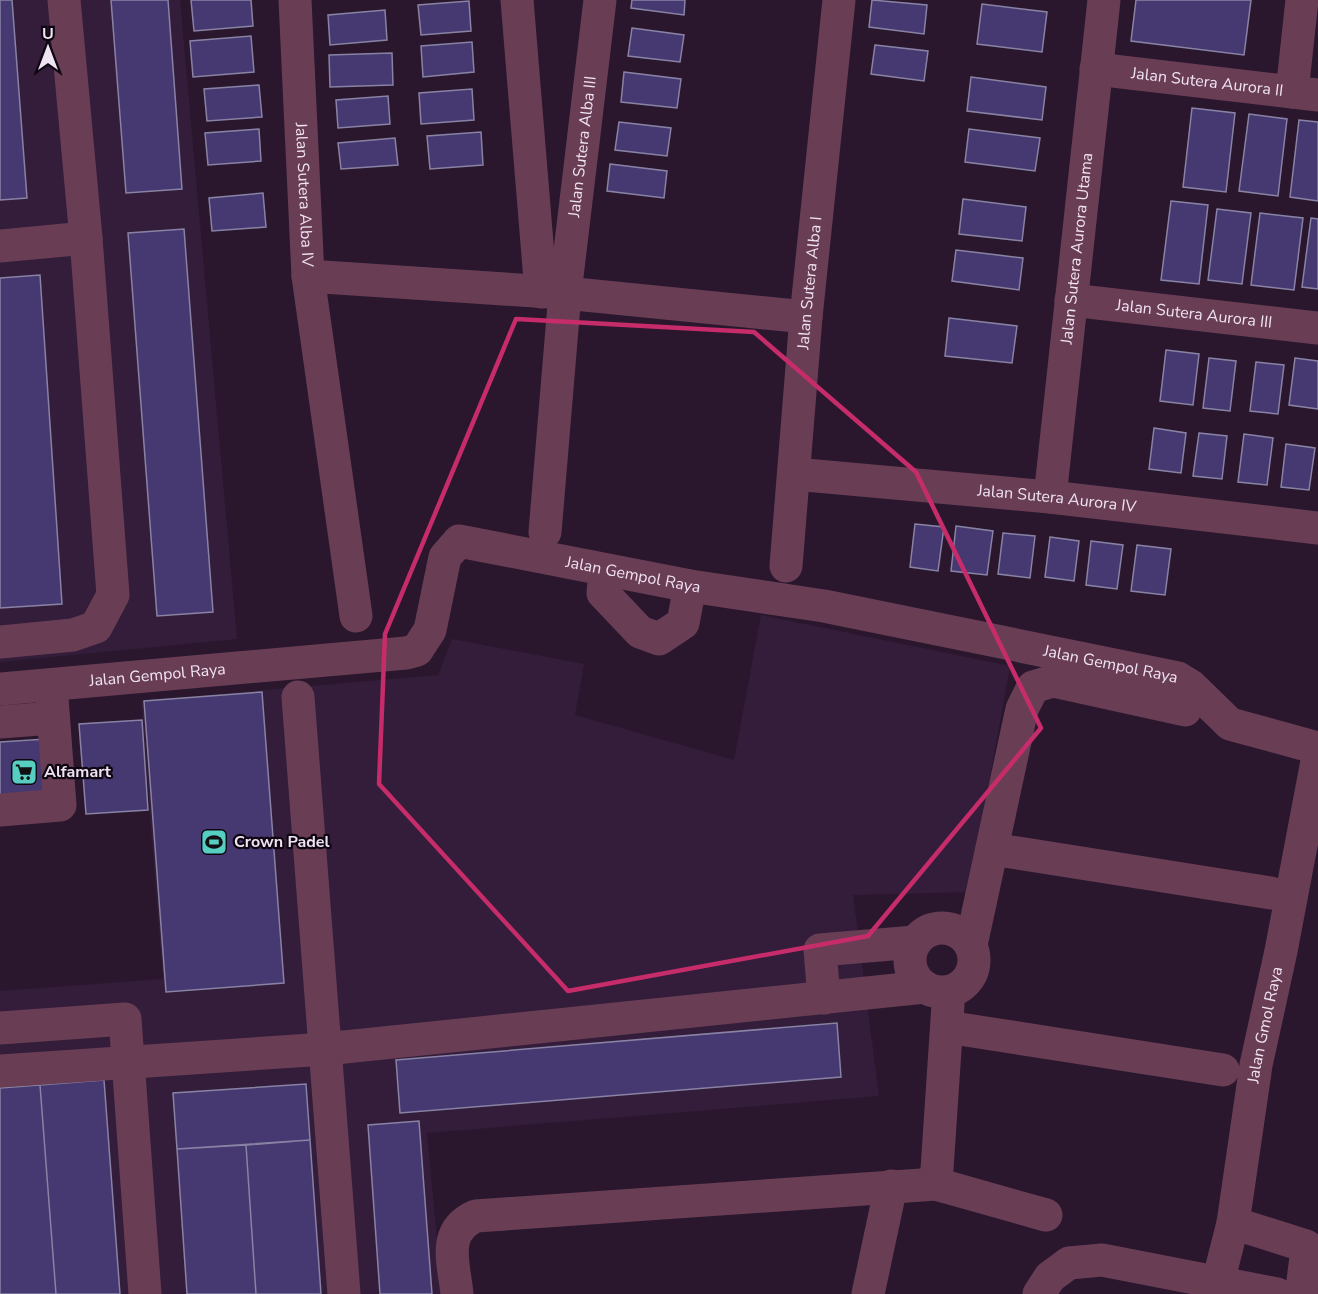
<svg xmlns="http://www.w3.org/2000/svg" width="1318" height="1294" viewBox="0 0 1318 1294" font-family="'Nunito Sans',sans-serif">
<rect width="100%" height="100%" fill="#2a172e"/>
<path fill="#341d3a" d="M0,0H180L237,639L0,662Z
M761,615L1010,666L969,892L853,895L879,1096L427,1133L442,1294H0V991L163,979L141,701L438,675L452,639L584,664L575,715L734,760Z"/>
<path fill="#463870" stroke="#8883a4" stroke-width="1.5" d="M0,0H12L27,198L0,200Z
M111,0H168L182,189L126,193Z
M191,0H251L253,26L194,31Z
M632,0H685L684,15L631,8Z
M872,0L927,5L924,34L869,27Z
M1136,0H1251L1244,55L1131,41Z
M469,1L471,31L421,35L418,5Z
M982,4L1047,12L1042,52L977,44Z
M385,10L387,40L330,45L328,15Z
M632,28L684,35L680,62L628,56Z
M251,36L254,72L193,77L190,41Z
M472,42L474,72L423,77L421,46Z
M875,45L928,51L924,81L871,74Z
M392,53L393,85L330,87L329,55Z
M624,72L681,79L677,108L621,102Z
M971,77L1046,87L1042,120L967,111Z
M259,85L262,117L207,121L204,89Z
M472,89L474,120L421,124L419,93Z
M388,96L390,124L338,128L336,100Z
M1192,108L1235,113L1226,192L1183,187Z
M1249,114L1287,119L1278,196L1239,191Z
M1299,120L1318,122V201L1290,197Z
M619,122L671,128L667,156L615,150Z
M259,129L261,161L208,165L205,133Z
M969,129L1040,138L1035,171L965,162Z
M481,132L483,165L430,169L427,136Z
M395,138L398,165L341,169L338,143Z
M610,164L667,171L664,198L607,191Z
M263,193L266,227L212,231L209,198Z
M963,199L1026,207L1022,241L959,234Z
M1171,201L1208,205L1199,284L1161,280Z
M1217,209L1251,213L1242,284L1208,280Z
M1260,213L1303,218L1294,290L1251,285Z
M1311,218L1318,219V289L1302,287Z
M184,229L213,612L157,616L128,233Z
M956,250L1023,258L1019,290L952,281Z
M40,275L62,604L0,608V278Z
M949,318L1017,326L1012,363L945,356Z
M1166,350L1199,354L1193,405L1160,401Z
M1209,358L1236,361L1230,411L1203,408Z
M1295,358L1318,361V409L1289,405Z
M1256,362L1284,365L1278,414L1250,411Z
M1154,428L1186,433L1181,473L1149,469Z
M1199,433L1227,436L1222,479L1193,476Z
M1244,434L1273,438L1267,485L1238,482Z
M1286,444L1315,448L1309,490L1281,487Z
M915,524L944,527L938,571L910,567Z
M956,526L993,531L987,575L951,571Z
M1003,533L1035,536L1030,578L998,574Z
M1050,537L1079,541L1074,581L1045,577Z
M1091,541L1123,545L1117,589L1086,585Z
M1137,545L1171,549L1165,595L1131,591Z
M262,692L284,983L166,992L144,701Z
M142,720L148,810L86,814L79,724Z
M46,739L50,802L0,806V742Z
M837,1023L841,1077L400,1113L396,1060Z
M104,1080L120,1294H56L40,1085Z
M306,1084L310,1140L177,1149L173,1093Z
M40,1085L56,1294H0V1088Z
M419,1121L432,1294H380L368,1125Z
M310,1140L321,1294H256L246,1145Z
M246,1145L256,1294H187L177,1149Z"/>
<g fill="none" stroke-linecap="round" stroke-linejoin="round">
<g stroke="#693e55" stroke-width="33">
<path id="s1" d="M295,0L308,276L356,616"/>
<path d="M517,0L541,292"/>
<path id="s2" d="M1096,69L1318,95"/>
<path d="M1292,92L1302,0"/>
<path d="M0,246L86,238"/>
<path id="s3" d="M308,276L565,293L600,0"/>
<path id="s4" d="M1071,300L1318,328"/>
<path id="s5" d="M794,474L1050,497L1318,528"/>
<path id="s6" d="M1050,497L1104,0"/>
<path d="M545,532L565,293L806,317"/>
<path id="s7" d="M786,566L806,317L839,0"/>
<path d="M605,571L603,593L640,632L659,639L683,623L690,586"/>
<path d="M0,642L73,635L96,627L113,595L86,238L64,0"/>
<path id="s8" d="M0,689L406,653L417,650L430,630L445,557L459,541L690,586L824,606L1178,678L1191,686L1230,724L1318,748"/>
<path d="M298,697L344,1294"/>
<path d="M0,722L53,718"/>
<path d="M0,810L60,805L51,685"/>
<path d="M992,849L1271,893"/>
<circle cx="942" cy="960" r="32"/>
<path d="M971,945L1022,709L1033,687L1053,681L1185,710"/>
<path d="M824,998L820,950L915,942"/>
<path d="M947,1027L1223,1070"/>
<path d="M0,1028L125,1019L145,1294"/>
<path d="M0,1071L325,1049L925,987"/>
<path d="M936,1184L948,1005"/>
<path d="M1233,1223L1306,1246L1307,1249L1302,1289L1295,1294"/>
<path d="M457,1294C454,1263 441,1231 476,1216L936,1184L1046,1215"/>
<path d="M868,1294L891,1186"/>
<path d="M1039,1294L1050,1277L1069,1263L1102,1260L1277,1294"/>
<path id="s9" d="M1215,1294L1233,1223L1256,1065L1281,951L1318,756"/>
</g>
</g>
<path fill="none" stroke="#c72c6a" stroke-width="4.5" stroke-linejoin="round" d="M516,319L754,332L916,472L1041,728L868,936L568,991L379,784L385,634Z"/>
<defs>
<symbol id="supermarket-square" viewBox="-11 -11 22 22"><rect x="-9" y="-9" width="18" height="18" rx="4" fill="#56cec2" stroke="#0e0610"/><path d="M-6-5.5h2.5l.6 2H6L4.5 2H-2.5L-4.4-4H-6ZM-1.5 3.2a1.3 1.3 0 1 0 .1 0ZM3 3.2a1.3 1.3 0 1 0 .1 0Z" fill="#111"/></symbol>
<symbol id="stadium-square" viewBox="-11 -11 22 22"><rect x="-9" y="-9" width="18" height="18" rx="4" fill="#56cec2" stroke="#0e0610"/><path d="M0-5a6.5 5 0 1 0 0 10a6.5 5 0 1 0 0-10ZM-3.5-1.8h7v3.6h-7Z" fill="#111"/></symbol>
</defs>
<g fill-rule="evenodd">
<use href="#supermarket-square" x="9" y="757" width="30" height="30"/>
<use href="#stadium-square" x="199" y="827" width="30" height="30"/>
</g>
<g text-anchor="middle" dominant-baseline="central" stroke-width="4.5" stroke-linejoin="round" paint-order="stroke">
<g font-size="16" fill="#f0e3f3" stroke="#0e0610">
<text stroke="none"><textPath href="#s2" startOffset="112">Jalan Sutera Aurora II</textPath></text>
<text stroke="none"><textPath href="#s3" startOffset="405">Jalan Sutera Alba III</textPath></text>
<text stroke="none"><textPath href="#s1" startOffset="195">Jalan Sutera Alba IV</textPath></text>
<text stroke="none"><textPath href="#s6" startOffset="250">Jalan Sutera Aurora Utama</textPath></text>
<text stroke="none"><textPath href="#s7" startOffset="284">Jalan Sutera Alba I</textPath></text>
<text stroke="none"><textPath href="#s4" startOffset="124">Jalan Sutera Aurora III</textPath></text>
<text stroke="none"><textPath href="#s5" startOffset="264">Jalan Sutera Aurora IV</textPath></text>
<text stroke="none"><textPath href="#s8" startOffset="716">Jalan Gempol Raya</textPath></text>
<text stroke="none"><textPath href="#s8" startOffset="1202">Jalan Gempol Raya</textPath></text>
<text stroke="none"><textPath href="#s8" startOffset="158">Jalan Gempol Raya</textPath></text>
<text stroke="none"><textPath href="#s9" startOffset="274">Jalan Gmol Raya</textPath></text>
</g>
<g font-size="16" font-weight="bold" fill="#f0e3f3" stroke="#0e0610" text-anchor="start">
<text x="44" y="772">Alfamart</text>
<text x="234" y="842">Crown Padel</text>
</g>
</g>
<g transform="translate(48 48)" stroke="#0e0610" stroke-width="4.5" paint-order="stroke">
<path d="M0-4.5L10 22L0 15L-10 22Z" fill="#f0e3f3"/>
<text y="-9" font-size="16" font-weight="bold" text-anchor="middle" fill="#f0e3f3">U</text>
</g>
</svg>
